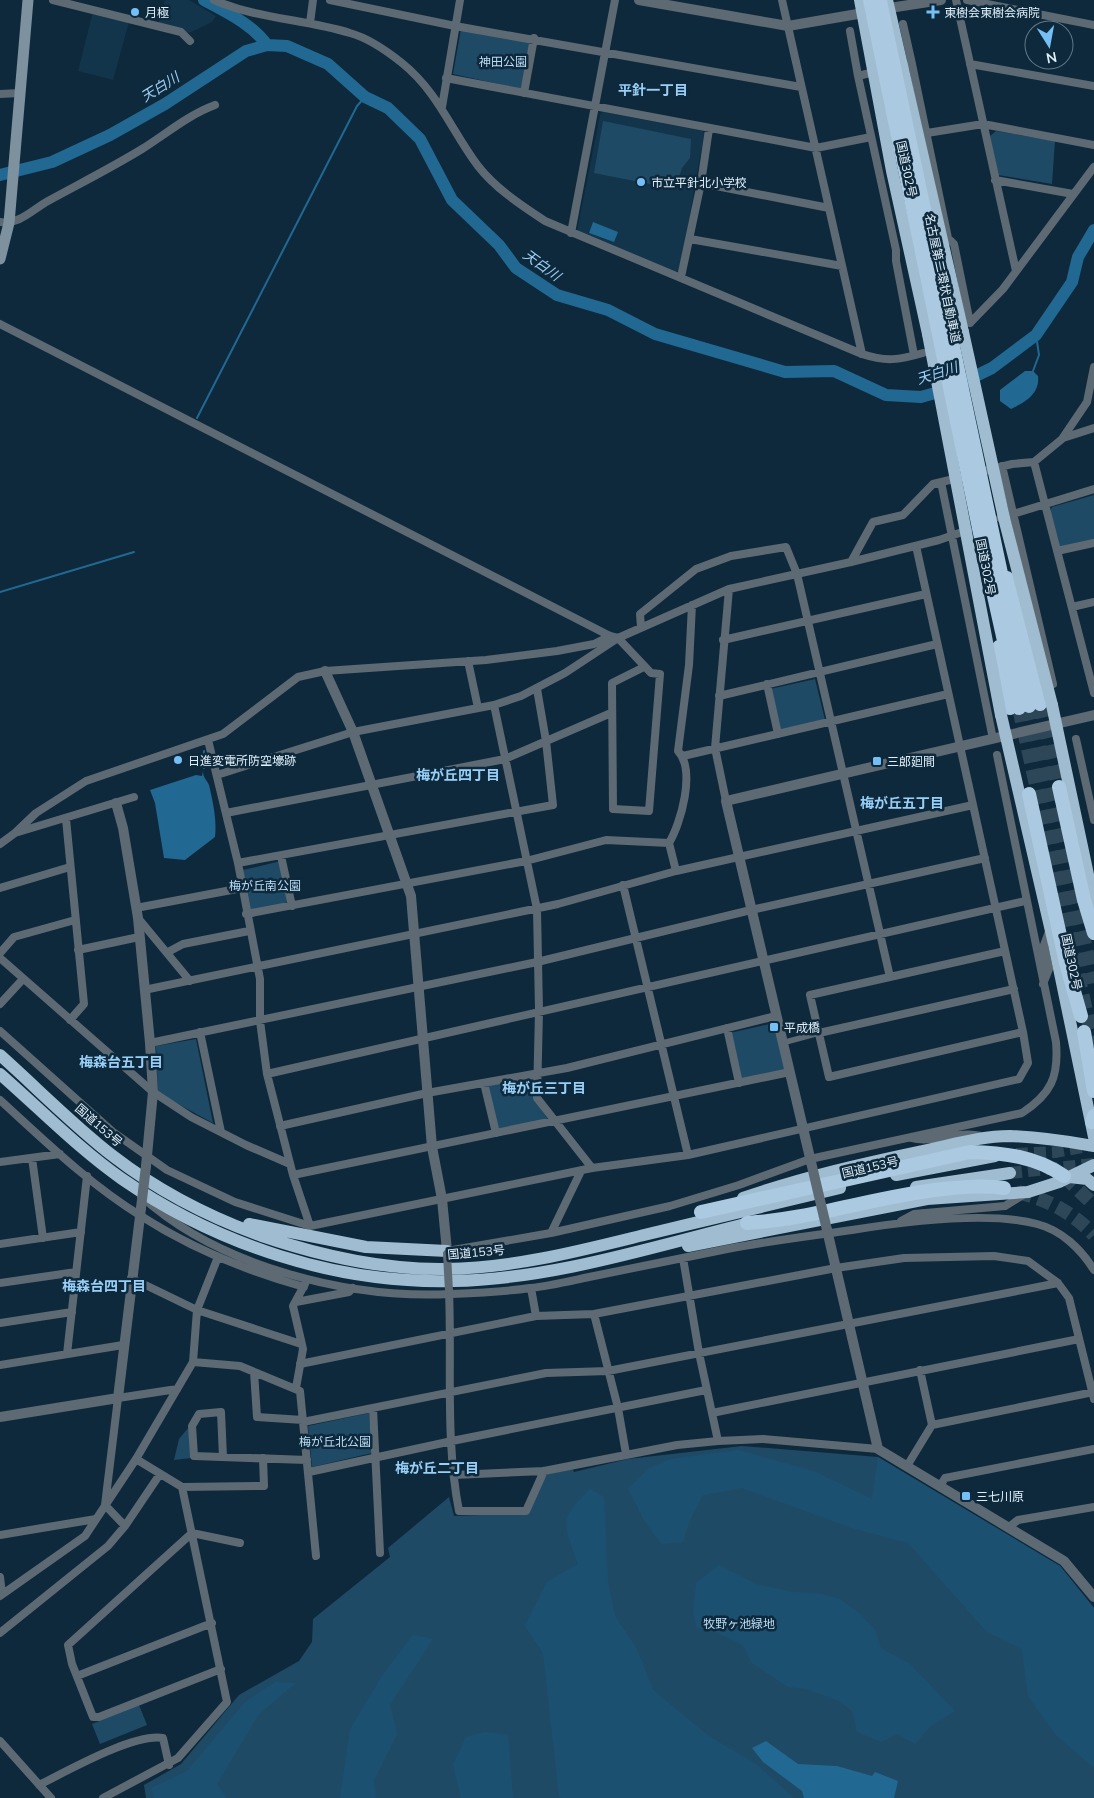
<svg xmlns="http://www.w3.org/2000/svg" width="1094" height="1798" viewBox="0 0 1094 1798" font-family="Mulish,'Noto Sans JP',sans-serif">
<rect width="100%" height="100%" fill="#0e293b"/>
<path fill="#12354b" d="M165,0H189L216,16L212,22L189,33L158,25Z
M93,12L129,22L113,80L78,71Z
M603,112L703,131L704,134L680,270L675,272L577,231L600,115Z"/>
<path fill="#1f4a66" d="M461,29L530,42L521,89L453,74Z
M603,121L691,139L690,158L682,168L675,189L594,173Z
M996,131L1055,141L1052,184L998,175L990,136Z
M1094,495V540L1060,548L1050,511L1052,507Z
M815,679L825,720L780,731L770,689Z
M281,861L289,900L285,904L251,910L248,907L243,870Z
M774,1023L786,1072L741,1081L730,1033Z
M196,1039L213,1123L158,1093L156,1046Z
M532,1078L534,1079L533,1098L550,1122L497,1132L486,1085Z
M369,1413L372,1453L312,1467L308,1426Z
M189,1427L192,1458L174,1460L179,1439Z
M742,1446L878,1457L1060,1566L1094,1608V1798H146L144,1785L181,1764L239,1695L299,1661L312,1642L313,1619L390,1557L388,1548L449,1497L454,1516L527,1513L547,1474L572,1468L574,1472L628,1459Z
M139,1705L147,1725L100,1744L92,1724Z"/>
<path fill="#1c5071" d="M739,1450L816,1472L872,1499L878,1457L1060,1566L1094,1608V1768L1055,1734L1028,1696L1022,1649L987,1632L908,1543L855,1529L742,1488L703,1495L690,1520L683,1542L661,1544L644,1520L628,1489L649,1468L671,1459Z
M590,1489L604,1497L608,1583L615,1616L637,1649L653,1690L709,1736L756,1764L794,1798H561L559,1796L543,1653L525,1626L547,1582L578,1564C564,1523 557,1522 590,1489Z
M719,1565L756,1584L792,1592L822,1594L840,1599L859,1613L875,1630L881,1648L909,1663L955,1711L931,1726L915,1744L897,1734L881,1742L857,1732L853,1712L839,1701L806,1689L788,1687L752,1663L743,1645L713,1631L697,1628L693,1615L696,1583Z
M413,1635L433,1639L390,1705L397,1734L374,1780L376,1798H340L350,1729L384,1673Z
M275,1682L296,1683L259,1714L217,1784L227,1798H154L151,1788L187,1771L245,1702Z
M484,1732L508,1735L513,1798H461L453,1764L466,1737Z"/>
<path fill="#216893" d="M593,222L618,232L614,242L589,233Z
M1025,371H1033L1038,376C1040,394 1025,402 1011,409L1000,401V390Z
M203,771C203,778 207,780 209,785C213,802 217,820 215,837L185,860L164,858L155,803L150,790L196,775L202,776Z
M766,1741L798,1764L837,1766L872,1776L875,1772L898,1781L894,1798H804L802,1791L763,1762L752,1748Z"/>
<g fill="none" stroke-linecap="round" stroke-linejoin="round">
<path stroke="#216893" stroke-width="2" d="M1033,371L1039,355L1036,335
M197,418L357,106L365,97
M0,592L134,552
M204,768V751"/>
<path stroke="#216893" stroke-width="12" d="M204,0C226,12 252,24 267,45
M0,175L52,162L110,135L165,104L246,51L267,45L287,46L328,64L365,97L388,108L420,139L452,200L499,245L516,268L557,295L608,310L655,334L785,372L834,371L886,395L921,397L949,389L992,368L1036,335L1072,282L1078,257L1094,230"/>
<path stroke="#2e4758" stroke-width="12" stroke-dasharray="12 6" stroke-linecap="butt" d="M1016,1154L1055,1152L1088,1146
M1010,1173L1094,1164"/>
<path stroke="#2e4758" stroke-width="14" stroke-dasharray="14 7" stroke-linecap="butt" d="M1040,704L1059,787
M1029,706L1094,983
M1019,708L1094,1047
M1064,1176L1094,1205
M1018,1192C1048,1200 1072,1212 1094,1235"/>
<path stroke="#5e6a73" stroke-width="5.5" d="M782,1043L819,1033"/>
<path stroke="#5e6a73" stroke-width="8" d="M53,0L181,32L190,41
M214,0C257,19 305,19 350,33C368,38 387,51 402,63C438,92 451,130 478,166C496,189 521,205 545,221L862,354C886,362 899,360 923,353
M330,0L455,26L801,87
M782,0L862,354
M956,0L1016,271
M967,0L1094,25
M310,23L313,0
M903,24L912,64
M850,31L858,76
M970,64L1094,86
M901,67L912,64L948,238L954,244L970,323
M874,72L858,76L896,250V261L914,355
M446,78L816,148L871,137
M524,93L534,38
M0,94L20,93
M442,107L460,0
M927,133L983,124L1094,145
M995,180L1073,194
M701,183L829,208
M0,222C19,225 32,210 48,201C79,184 111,168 142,149C166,134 188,115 215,105
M571,233L615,0
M690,239L842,266
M681,277L701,183L709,129
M970,323L1003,289L1094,167
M0,324L610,636L618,638L651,673L660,674L649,811L613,809L612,683L644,667
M1063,438L1094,428
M1034,462L1094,693
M1002,466L1053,684
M976,473L1012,464L1034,462L1062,439L1087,402L1094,367
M941,482L993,739
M1000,518L1094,489
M1057,551L1094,543
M851,562L873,522L903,515L933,484L958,478
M1072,607L1094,602
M641,627L640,614L696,569L731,556L786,547L797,574L890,977
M723,640L926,594
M468,661L478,708
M767,684L778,734
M719,696L937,644
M494,705L537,909L539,1011L537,1098L592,1168
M1076,739L1094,820
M208,740L238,863L260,979V1021L267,1074L293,1175L310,1226
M683,756L948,694
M217,775L353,732L494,705L521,696L565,673L618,638L729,589L851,562L939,540L968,530
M726,801L715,748L729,589
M226,813L505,759L611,713
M66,819L84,1004L70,1020
M15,833L36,813L86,781L223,734L298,677L325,671L486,660L557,651L594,644L610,636
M0,844L15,833L134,797
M281,856L292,906
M238,863L553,805L546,741L537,689
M676,871L669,843C681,823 696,770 678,751L689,665L692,605
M623,885L688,1155
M0,888L70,867
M136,908L242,888
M246,914L526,861L606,840L669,843
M138,918L190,981
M78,950L139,937
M1005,951L810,995L829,1077L1023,1032
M168,952L183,944L249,931
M0,953L14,937L75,920
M0,958L153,1092L191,1117L246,1145L290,1164
M1043,984L1049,969L1044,945L1050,929
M144,990L558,904L676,871L973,805
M0,1004L23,979
M727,1028L739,1083
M0,1031L113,1132L167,1170L235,1202L310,1226L592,1168L688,1155L1019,1079L1028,1063L1023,1032L916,546
M200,1032L221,1132
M819,1033L1014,989
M150,1043L537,962L751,910L985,858
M267,1074L1025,901
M484,1083L496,1133
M0,1100C45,1141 89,1184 141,1216C191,1248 247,1271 304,1287
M280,1126L427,1093L567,1068L776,1016
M911,1138C934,1144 957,1130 981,1136
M32,1158L43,1238
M0,1162L60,1154
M293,1175L790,1072
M141,1196C218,1266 347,1299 450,1294C476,1293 504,1292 530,1288C550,1286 570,1281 589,1277C635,1268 681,1258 727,1249C768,1241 810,1236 852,1230C902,1222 988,1211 1037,1224C1061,1230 1081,1249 1094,1270
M901,1221L914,1214L1005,1206L1026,1193
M551,1233L670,1206L739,1185L810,1159L1022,1113C1051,1094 1059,1077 1056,1042L997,755
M0,1244L81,1232
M447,1254V1251L551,1233L581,1171
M683,1258L699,1353L718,1441
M131,1278L197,1310L301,1344
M0,1283L76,1272
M449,1291C452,1364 445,1440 459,1511H526L544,1471
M296,1302L349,1292L353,1288
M594,1314L618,1408L626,1454
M536,1316L594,1314L836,1268L904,1258L994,1256L1028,1261L1058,1283L1069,1298L1094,1399
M0,1323L72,1312
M67,1354L87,1176
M193,1362L240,1366L300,1391L316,1556
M300,1364L536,1316L531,1288
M0,1365L123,1345
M920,1370L932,1425
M254,1372L257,1417L303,1420
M296,1388L303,1349L293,1306L305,1284
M373,1408L380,1553
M712,1413L1079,1339
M303,1422L546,1373L608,1371L1058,1283
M223,1457L221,1412L199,1414L192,1426L194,1456L307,1460
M907,1466L932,1425L1094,1392
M309,1472L452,1441L706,1390
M160,1474L125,1526L105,1505L118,1398L177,1389
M454,1475L544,1471L677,1445L718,1441L763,1439L878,1449
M940,1486L945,1478L1094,1449
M182,1487L264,1486L263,1458
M1009,1527L1018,1520L1094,1507
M0,1535L96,1519
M0,1577L2,1594
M0,1596L85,1536L136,1459L193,1362L197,1310L218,1257
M0,1633L108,1546L125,1526
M221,1669L99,1717H93L72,1664L68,1645L192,1533L240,1543
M77,1676L212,1623
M0,1741L51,1798
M39,1785C67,1771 134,1733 163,1738L169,1765
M103,1798L178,1758L227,1702L182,1487L136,1459"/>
<path stroke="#5e6a73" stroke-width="10" d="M639,0L788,26L869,12
M883,9L941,0
M325,671L353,732L411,896L432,1147L442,1199L447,1251
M116,803L123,828L138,918L150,1043L153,1092L146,1166
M811,1162L726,801L1094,715
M827,1230L878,1449L1064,1561L1094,1597
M0,1417L118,1398L141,1208"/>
<path stroke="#7d919f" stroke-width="11" d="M0,259L9,223L28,0"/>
<path stroke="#a0bcd0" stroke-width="12" d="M860,0L892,171L928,334
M887,0L963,332
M1052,705L1094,903
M1001,715L1054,944L1094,1137
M0,1055C37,1088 73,1125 113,1156C157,1190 209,1217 262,1236C321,1256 383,1270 446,1269C514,1268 579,1251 644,1235C710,1219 775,1203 840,1188
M0,1074C40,1109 79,1149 122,1179C218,1245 336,1284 453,1281C556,1279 658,1245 757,1221
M896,1175L995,1156
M1070,1177L1087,1179L1094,1185
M916,1187L1010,1173
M743,1198C803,1177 865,1163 927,1150C955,1144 982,1136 1010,1136C1039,1137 1066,1141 1094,1146
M249,1224L366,1247L447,1251
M688,1246L927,1199L1028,1192L1059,1182L1094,1165"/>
<path stroke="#abc9e0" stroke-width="14" d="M1007,578L1040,704
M999,647L1010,708
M1059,787L1084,900L1094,933
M1029,794L1066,963L1081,1016
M1084,1032L1094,1091
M1092,1122L1094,1116
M701,1212L970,1152C1004,1153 1035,1156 1064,1176
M747,1223C813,1219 877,1196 943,1189C963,1187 984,1185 1004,1188"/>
<path stroke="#5e6a73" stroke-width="8" d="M447,1254L449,1291"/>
<path stroke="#5e6a73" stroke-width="10" d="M811,1162L827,1230
M141,1208L146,1166"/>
<path stroke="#a0bcd0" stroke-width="12" d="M963,332L1004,518L1052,705
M928,334L1001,715"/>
<path stroke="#abc9e0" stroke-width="14" d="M870,0L980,533L1019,708
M880,1L1029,706"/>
</g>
<g fill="#74c0f6" stroke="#0e293b" stroke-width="2">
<circle cx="135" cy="12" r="5"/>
<path d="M930.5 4.5h5v5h5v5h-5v5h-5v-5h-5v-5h5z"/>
<circle cx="641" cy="182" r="5"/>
<circle cx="178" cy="760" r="5"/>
<rect x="872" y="756" width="10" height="10" rx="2.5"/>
<rect x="769" y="1022" width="10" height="10" rx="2.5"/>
<rect x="961" y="1491" width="10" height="10" rx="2.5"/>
</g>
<g text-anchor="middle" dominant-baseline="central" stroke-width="5" stroke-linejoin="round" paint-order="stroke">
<g font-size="12" fill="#e0f0fc" stroke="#0e293b" text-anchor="start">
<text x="145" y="12">月極</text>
<text x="944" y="12">東樹会東樹会病院</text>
<text x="651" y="182">市立平針北小学校</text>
<text x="188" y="760">日進変電所防空壕跡</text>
<text x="887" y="761">三郎廻間</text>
<text x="784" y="1027">平成橋</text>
<text x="976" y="1496">三七川原</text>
</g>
<g font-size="12" fill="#bbddf7" stroke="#0e293b">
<text x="503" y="61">神田公園</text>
<text x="265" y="885">梅が丘南公園</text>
<text x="335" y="1441">梅が丘北公園</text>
<text x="739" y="1623">牧野ヶ池緑地</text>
</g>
<g font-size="12" fill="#e0f0fc" stroke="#0e293b">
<text transform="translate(907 169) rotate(78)">国道302号</text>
<text transform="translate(943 278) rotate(78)">名古屋第二環状自動車道</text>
<text transform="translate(986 567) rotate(79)">国道302号</text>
<text transform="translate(1072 962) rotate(78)">国道302号</text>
<text transform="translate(99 1125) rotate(41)">国道153号</text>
<text transform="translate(870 1167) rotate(-13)">国道153号</text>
<text transform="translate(476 1252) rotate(-5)">国道153号</text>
</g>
<g font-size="14" font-style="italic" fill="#9acef4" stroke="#0e293b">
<text transform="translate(160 87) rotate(-32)">天白川</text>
<text transform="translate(542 265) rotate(36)">天白川</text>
<text transform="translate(937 373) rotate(-18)">天白川</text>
</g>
<g font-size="14" font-weight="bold" fill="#98cff7" stroke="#0e293b">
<text x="653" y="90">平針一丁目</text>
<text x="458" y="775">梅が丘四丁目</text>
<text x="902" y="803">梅が丘五丁目</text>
<text x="121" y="1062">梅森台五丁目</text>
<text x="544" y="1088">梅が丘三丁目</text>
<text x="104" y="1286">梅森台四丁目</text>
<text x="437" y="1468">梅が丘二丁目</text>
</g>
</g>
<g transform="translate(1049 45) rotate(169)"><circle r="24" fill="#0e293b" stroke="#627988"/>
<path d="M0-4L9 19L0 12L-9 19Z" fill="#74c0f6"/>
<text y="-8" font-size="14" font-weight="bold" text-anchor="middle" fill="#e0f0fc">N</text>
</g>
</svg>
